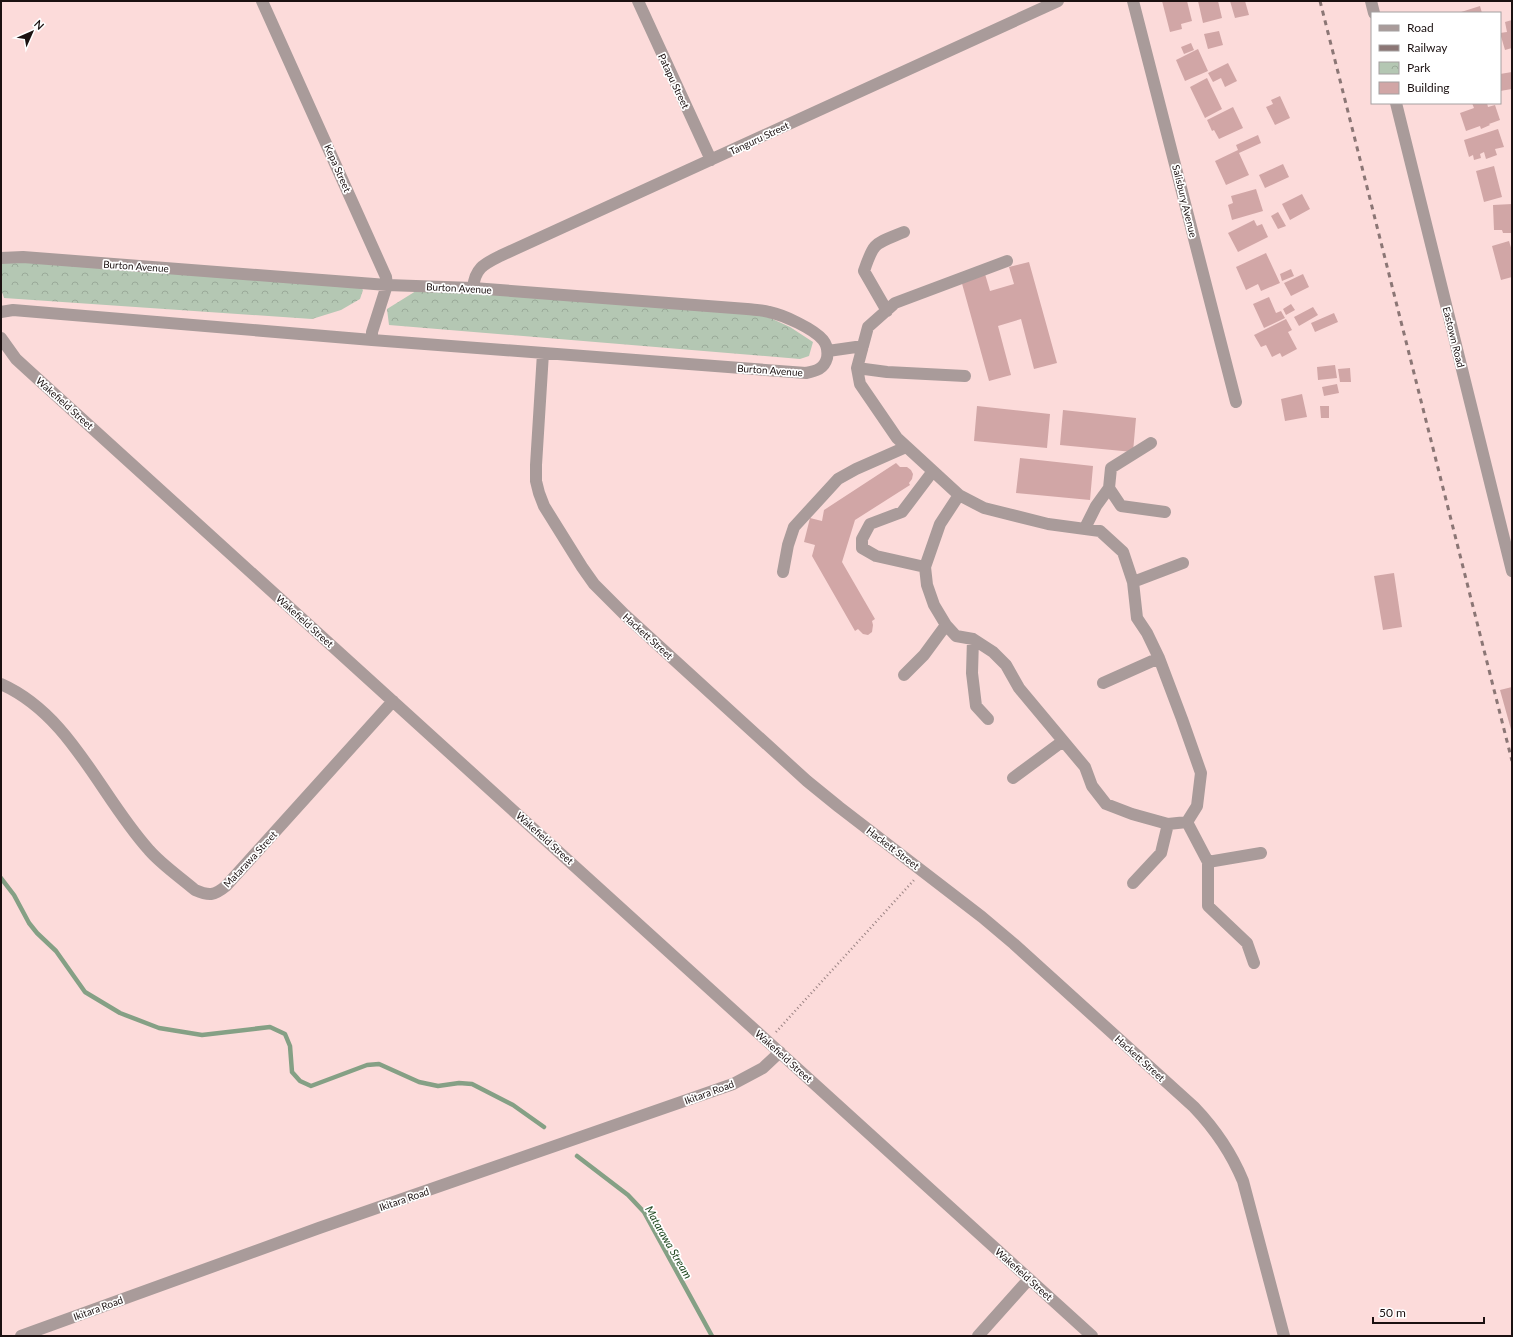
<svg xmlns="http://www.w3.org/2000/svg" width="1513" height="1337" viewBox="0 0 1513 1337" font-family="Lato,sans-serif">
<defs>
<pattern id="park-crowns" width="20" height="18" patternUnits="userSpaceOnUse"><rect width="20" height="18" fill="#b4c7b3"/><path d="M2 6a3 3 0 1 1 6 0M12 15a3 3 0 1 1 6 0" fill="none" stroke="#9aaa99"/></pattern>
</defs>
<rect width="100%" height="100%" fill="#fcdbda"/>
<path fill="url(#park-crowns)" d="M1,252L359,285L363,290L360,299L341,310L312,319L4,298L1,289Z
M424,286L746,307L790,327L813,342L809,356L800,359L389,325L387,309Z"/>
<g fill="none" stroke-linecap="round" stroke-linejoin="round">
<path stroke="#85a085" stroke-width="4.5" d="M1,878L14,895L29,923L37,933L56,951L85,992L120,1013L159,1028L202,1035L270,1027L285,1034L290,1046L292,1072L300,1081L311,1086L367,1065L379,1064L419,1082L438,1086L459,1083L472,1084L513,1105L544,1127
M577,1156L628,1195L644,1212L712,1336"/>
</g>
<path fill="#d1a6a6" d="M1162,1H1187L1192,21L1181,24L1182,29L1170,32Z
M1198,1H1218L1222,18L1203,23Z
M1230,1H1245L1249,15L1235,18Z
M1480,6L1482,13H1458Z
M1512,20V48L1505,50L1500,33L1507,32L1505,22Z
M1219,31L1223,45L1208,49L1204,34Z
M1191,43L1194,50L1184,54L1181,47Z
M1198,49L1208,71L1185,81L1176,60Z
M1228,63L1237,81L1225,87L1221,78L1213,82L1208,73Z
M1512,72V89L1500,91V74Z
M1207,78L1222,109L1205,118L1190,87Z
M1280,96L1290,118L1275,125L1266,107L1273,104L1271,100Z
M1472,103H1487L1488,107L1495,105L1500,120L1489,124L1490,125L1481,129L1480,126L1466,131L1460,113L1474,108Z
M1233,107L1243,128L1219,139L1214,130L1212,131L1207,120Z
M1498,129L1504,147L1495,149L1497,155L1486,159L1484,152L1480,154L1481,158L1474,160L1473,155L1469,157L1464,140Z
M1258,135L1261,143L1239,153L1249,175L1226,185L1215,161L1238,150L1236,145Z
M1283,164L1289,177L1265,188L1259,175Z
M1494,166L1502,197L1484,202L1476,171Z
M1256,189L1263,211L1232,220L1228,205L1233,203L1231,196Z
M1302,194L1310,209L1290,220L1282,204Z
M1512,204V233H1503L1502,230H1494L1493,205Z
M1278,212L1286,226L1278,229L1271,216Z
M1254,220L1257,226L1262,224L1268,237L1238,252L1228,233Z
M1509,241L1512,251V277L1501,280L1492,246Z
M1266,253L1280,283L1261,291L1258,284L1246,290L1236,267Z
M1029,262L1057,363L1034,369L1021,319L998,326L1011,375L989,381L961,280L985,274L990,291L1014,284L1009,267Z
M1291,269L1294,276L1282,281L1280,274Z
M1303,274L1309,287L1291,296L1284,283Z
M1269,297L1276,313L1281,311L1285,318L1264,328L1253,304Z
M1291,304L1295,310L1286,315L1283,309Z
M1313,307L1318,315L1299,326L1294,317Z
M1334,313L1338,322L1315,332L1311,323Z
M1286,319L1292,330L1288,332L1297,349L1282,357L1280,353L1272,357L1266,345L1261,347L1254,335Z
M1335,365L1337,378L1318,380L1317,367Z
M1350,368L1351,382H1340L1338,369Z
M1337,384L1339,393L1324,396L1322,387Z
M1302,394L1307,417L1285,421L1281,399Z
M977,406L1050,414L1047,448L974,441Z
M1320,406H1329V418H1321Z
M1063,410L1136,418L1133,452L1060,445Z
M1020,458L1093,466L1090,500L1016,493Z
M896,463L900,467H907L911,470L913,474L912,479L909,483L910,485L855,520L842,562L875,619L872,621L873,625L872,632L868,635L863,634L858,629L855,631L812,556L815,545L804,542L810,518L822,521L824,510Z
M1394,573L1402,627L1383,630L1374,576Z
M1512,687V733L1500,690Z"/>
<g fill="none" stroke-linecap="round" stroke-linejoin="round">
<path stroke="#998282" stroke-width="2.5" stroke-dasharray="1 3" stroke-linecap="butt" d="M776,1032L914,880"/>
<path stroke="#a99b9a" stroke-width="12" d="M262,1L386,277L387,285L372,332V340
M638,1L711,160
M1133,1L1236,402
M1371,1L1374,13
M1396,103L1512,571
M1,258L23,257L387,285L473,288L747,309C755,310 762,310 769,312C784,315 814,329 823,340C827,345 828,352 827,358C824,369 816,371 806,373L372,340L13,310L1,312
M473,288C475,268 484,264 500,256L1058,1
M887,311L864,271C874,241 875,244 904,232
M1,338L16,359L28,370L1092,1336
M828,351L863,346
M543,353L536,465V481L539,493L544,506L582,567L594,584L625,615L807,781L839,807L982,917L1014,944L1194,1107C1215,1129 1231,1152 1243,1181L1284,1336
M857,368L887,372L965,376
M1109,488L1121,506L1165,512
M959,495L940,524L925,567L927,585L934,605L946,625L956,636L973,639L993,652L1006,665L1019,688L1085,767L1092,786L1106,804L1132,814L1168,824L1187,822L1197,806L1201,773L1182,719L1159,658L1147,633L1137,618L1133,582L1123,552L1100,531L1048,524L984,508L959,495L897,438L860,384L857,368L868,327L895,303L1007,261
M1085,528L1096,506L1109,488L1111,468L1151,443
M925,567L876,556L862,548V539L870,524L902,512L933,471
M783,572L788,545L794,527L838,479L856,469L906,447
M1133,582L1183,563
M973,639L972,673L976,706L988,719
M904,675L924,655L946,625
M1103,683L1159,658
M1,684C71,715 100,796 149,850C162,865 180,877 195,890C209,896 214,896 226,886L393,701
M1013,778L1063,741
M1187,822L1208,862V906L1247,943L1254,963
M1208,862L1261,853
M1133,883L1161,853L1168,824
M21,1336L319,1228L733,1084L763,1068L780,1052
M978,1336L1029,1279"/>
<path stroke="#8b7675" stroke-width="3" stroke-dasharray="5 5" stroke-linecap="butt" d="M1320,1L1512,761"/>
</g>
<g text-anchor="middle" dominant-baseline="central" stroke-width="3.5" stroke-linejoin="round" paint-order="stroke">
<g font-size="10" fill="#1b1111" stroke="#fff">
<text transform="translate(674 81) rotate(65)">Patapu Street</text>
<text transform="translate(759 138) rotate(-25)">Tanguru Street</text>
<text transform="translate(338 168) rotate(66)">Kepa Street</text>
<text transform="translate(1185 201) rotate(76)">Salisbury Avenue</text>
<text transform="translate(136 266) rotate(4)">Burton Avenue</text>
<text transform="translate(459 288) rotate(3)">Burton Avenue</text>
<text transform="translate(1454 337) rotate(76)">Eastown Road</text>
<text transform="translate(770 370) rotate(4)">Burton Avenue</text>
<text transform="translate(65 403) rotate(42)">Wakefield Street</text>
<text transform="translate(305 621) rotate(42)">Wakefield Street</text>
<text transform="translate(648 636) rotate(42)">Hackett Street</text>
<text transform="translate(545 838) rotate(42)">Wakefield Street</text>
<text transform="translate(893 848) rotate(37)">Hackett Street</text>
<text transform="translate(250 859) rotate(-47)">Matarawa Street</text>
<text transform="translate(784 1056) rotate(42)">Wakefield Street</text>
<text transform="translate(1140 1058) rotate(42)">Hackett Street</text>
<text transform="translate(709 1092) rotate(-20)">Ikitara Road</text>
<text transform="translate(404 1199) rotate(-19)">Ikitara Road</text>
<text transform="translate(1024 1274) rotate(42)">Wakefield Street</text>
<text transform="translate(98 1308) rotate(-20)">Ikitara Road</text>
</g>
<g font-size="11" font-style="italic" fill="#1e471f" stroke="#fff">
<text transform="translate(669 1242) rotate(60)">Matarawa Stream</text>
</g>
</g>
<rect width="1513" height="1337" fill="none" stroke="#1b1111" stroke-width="4"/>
<rect x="1371" y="12" width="130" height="92" fill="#ffffff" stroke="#a4a0a0"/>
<rect x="1379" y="25" width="20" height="6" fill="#a99b9a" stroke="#a4a0a0"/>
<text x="1407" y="32" font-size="12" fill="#1b1111">Road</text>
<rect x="1379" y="45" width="20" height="6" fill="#8b7675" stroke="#a4a0a0"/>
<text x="1407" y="52" font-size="12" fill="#1b1111">Railway</text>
<rect x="1379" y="62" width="20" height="12" fill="url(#park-crowns)" stroke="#a4a0a0"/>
<text x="1407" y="72" font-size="12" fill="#1b1111">Park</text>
<rect x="1379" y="82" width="20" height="12" fill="#d1a6a6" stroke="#a4a0a0"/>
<text x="1407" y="92" font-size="12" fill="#1b1111">Building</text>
<g transform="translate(32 32) rotate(45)" stroke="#ffffff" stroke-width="3" paint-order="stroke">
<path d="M0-3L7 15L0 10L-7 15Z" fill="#1b1111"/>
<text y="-6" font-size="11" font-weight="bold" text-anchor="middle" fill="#1b1111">N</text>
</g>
<path d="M1373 1317v6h111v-6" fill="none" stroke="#1b1111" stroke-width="2"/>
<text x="1379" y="1317" font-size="12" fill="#1b1111" stroke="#ffffff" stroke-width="3" paint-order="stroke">50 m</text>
</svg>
